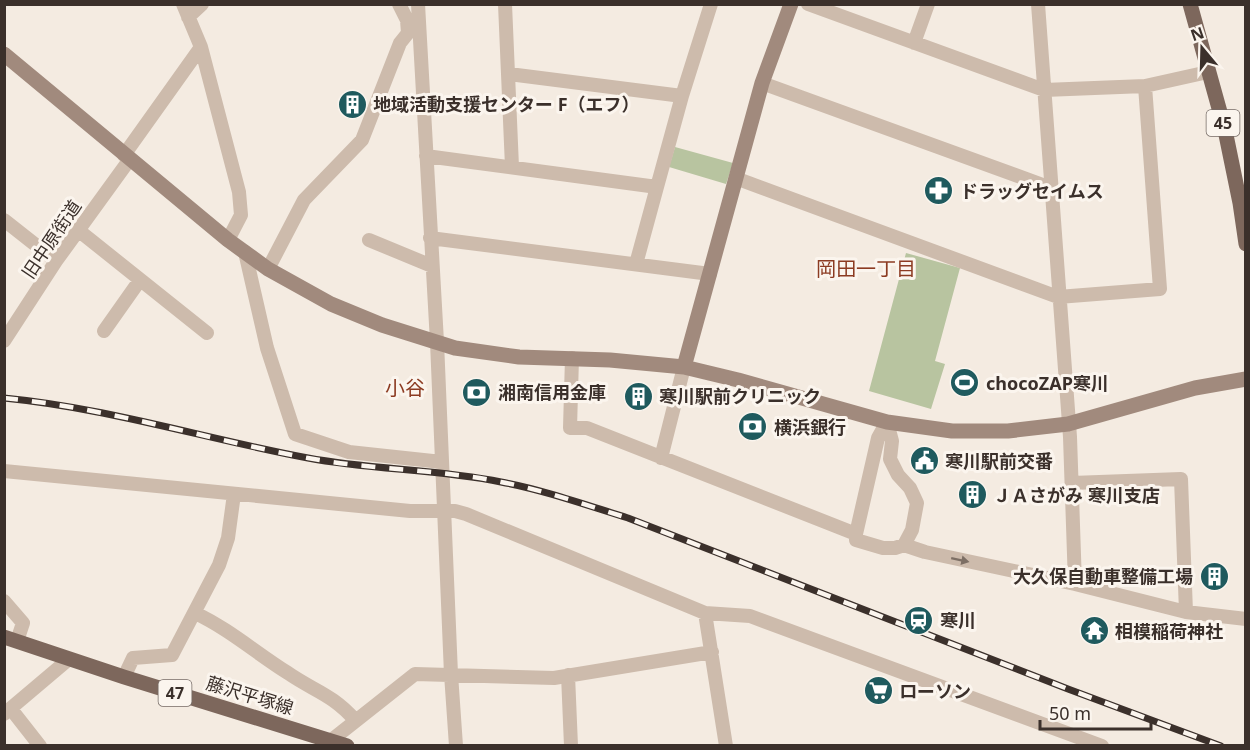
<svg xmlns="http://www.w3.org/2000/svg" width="1250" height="750" viewBox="0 0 1250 750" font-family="'Noto Sans','Noto Sans JP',sans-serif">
<rect width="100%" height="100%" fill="#f4ebe1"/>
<path fill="#b8c4a0" d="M675,147L733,163L726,184L669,167Z
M906,253L960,268L935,361L945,364L931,409L869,391Z"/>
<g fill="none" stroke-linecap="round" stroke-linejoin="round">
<path stroke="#cdbbac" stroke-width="14" d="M183,4L201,47L239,192L241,215L228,240
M399,4L407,20H414
M418,4L437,342L451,674L456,746
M505,4L512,167
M808,4L1044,90L1145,86L1208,72
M1038,4L1070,437L1075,584L1186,612L1246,619
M188,17L202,4
M914,43L928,4
M509,74L682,96
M762,83L1051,188
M124,155L201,47
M426,156L657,187L682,96L711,4
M738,179L1058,297L1160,289L1145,86
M4,220L56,261
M78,230L207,333
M430,238L710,274
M369,240L432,266
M245,252L267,348L295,434L349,452L442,462
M636,264L657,187
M268,269L304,200L362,140L400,43L408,33L407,20
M104,331L140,280
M4,341L56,261L130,159
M572,358L570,428H587L856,534
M887,422L892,441L890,459L898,475L910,488L917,503L912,530L904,545L895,548H883L856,540V534L878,438Z
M661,458L684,367
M4,471L410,511H455L466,514L705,613L750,616L1102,746
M1072,483L1181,479L1186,612
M904,545L925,552L1075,584
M4,601L23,623L17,641
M195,613C229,629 256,653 288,673C314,691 332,694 355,720
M705,613L726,746
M568,675L571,746
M124,677L133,658L172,655L219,565L228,538L234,494
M11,709L40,746
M4,714L69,659
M324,746L415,674L554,678L712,652"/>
<path stroke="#a18a7d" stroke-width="15" d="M4,54L228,240L268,269L331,304L382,325L455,348L519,357L610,360L684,367L738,380L887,422L952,431H1008L1068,424L1195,388L1246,379
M684,367L762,83L791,4"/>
<path stroke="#7d675c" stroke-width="15" d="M1190,4L1225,130L1240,203L1246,244
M4,637L124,677L347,746"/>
<defs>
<path id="rail" d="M4,398C108,408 206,439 308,458C372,470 438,469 501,482C544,490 586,505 628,518L1068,689L1221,746"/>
</defs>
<use href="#rail" stroke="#3b302b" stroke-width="7"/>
<use href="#rail" stroke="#fbf5ee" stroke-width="4.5" stroke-dasharray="14" stroke-linecap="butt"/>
</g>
<defs><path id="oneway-solid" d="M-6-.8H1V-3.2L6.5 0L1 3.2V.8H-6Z" transform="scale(1.5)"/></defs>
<use fill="#7d6f65" href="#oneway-solid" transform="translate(960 560) rotate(12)"/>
<defs>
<symbol id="building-disc" viewBox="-11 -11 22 22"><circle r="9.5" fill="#1f5a5e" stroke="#fbf5ee"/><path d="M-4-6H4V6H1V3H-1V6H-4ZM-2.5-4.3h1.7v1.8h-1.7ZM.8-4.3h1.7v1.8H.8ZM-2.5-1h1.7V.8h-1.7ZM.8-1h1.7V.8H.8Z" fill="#fff"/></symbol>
<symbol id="pharmacy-disc" viewBox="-11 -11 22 22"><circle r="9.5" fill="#1f5a5e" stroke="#fbf5ee"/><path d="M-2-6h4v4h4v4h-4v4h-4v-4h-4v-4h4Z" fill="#fff"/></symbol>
<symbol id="stadium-disc" viewBox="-11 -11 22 22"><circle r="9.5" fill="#1f5a5e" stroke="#fbf5ee"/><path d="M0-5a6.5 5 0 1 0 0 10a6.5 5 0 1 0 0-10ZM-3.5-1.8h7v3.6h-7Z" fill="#fff"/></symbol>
<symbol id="bank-disc" viewBox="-11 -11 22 22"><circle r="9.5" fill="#1f5a5e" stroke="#fbf5ee"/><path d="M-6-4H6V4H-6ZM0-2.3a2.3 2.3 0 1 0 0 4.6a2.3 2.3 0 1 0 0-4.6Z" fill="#fff"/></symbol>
<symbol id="civic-disc" viewBox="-11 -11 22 22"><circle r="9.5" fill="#1f5a5e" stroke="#fbf5ee"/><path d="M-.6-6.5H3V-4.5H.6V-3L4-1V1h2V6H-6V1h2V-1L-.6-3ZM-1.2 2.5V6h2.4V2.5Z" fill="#fff"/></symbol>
<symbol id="station-disc" viewBox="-11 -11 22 22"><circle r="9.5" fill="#1f5a5e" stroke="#fbf5ee"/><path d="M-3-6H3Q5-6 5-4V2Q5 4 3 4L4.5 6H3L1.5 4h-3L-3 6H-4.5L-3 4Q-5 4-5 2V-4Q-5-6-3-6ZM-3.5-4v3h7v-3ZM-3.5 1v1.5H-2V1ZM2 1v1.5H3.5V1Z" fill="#fff"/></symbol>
<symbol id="temple-disc" viewBox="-11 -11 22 22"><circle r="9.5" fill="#1f5a5e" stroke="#fbf5ee"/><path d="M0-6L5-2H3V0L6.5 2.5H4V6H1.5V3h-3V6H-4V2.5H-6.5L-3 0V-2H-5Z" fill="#fff"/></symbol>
<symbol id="supermarket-disc" viewBox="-11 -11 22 22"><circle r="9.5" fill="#1f5a5e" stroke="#fbf5ee"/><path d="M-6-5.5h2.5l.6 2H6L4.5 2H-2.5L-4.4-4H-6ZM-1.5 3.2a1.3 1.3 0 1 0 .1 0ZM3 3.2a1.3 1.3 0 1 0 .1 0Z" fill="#fff"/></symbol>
</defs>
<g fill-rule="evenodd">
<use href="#building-disc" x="336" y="88" width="33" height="33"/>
<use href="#pharmacy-disc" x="922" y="174" width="33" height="33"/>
<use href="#stadium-disc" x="948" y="366" width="33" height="33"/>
<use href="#bank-disc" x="460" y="376" width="33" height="33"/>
<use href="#building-disc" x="622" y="380" width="33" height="33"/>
<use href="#bank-disc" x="736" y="410" width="33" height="33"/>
<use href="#civic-disc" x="908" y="444" width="33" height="33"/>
<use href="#building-disc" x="956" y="478" width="33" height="33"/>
<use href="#building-disc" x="1198" y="560" width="33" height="33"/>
<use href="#station-disc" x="902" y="604" width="33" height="33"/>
<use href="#temple-disc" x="1078" y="614" width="33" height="33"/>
<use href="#supermarket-disc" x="862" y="674" width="33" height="33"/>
</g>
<g text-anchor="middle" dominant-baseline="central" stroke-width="6" stroke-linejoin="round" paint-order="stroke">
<g fill="#fbf5ee" stroke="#756b66" stroke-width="1.5">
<rect x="1206.5" y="110" width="33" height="26" rx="4.5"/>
<rect x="158.5" y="680" width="33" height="26" rx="4.5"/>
</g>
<g font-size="16" font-weight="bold" fill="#3b302b">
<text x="1223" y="123">45</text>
<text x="175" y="693">47</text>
</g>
<g font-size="18" font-weight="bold" fill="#3b302b" stroke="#fbf5ee" text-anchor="start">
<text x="373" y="104">地域活動支援センター F（エフ）</text>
<text x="960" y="191">ドラッグセイムス</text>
<text x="986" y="383">chocoZAP寒川</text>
<text x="498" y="392">湘南信用金庫</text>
<text x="659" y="396">寒川駅前クリニック</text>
<text x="774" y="427">横浜銀行</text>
<text x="945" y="461">寒川駅前交番</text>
<text x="993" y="495">ＪＡさがみ 寒川支店</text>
<text x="1193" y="576" text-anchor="end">大久保自動車整備工場</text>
<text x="940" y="620">寒川</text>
<text x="1115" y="631">相模稲荷神社</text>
<text x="899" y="691">ローソン</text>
</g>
<g font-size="18" fill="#3b302b" stroke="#fbf5ee">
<text transform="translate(51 239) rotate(-56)">旧中原街道</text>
<text transform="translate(250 695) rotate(17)">藤沢平塚線</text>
</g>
<g font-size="20" fill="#8c3b22" stroke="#fbf5ee">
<text x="866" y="268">岡田一丁目</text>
<text x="405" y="387">小谷</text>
</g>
</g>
<rect width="1250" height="750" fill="none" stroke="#3b302b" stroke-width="12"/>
<g transform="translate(1202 48) rotate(341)" stroke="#fbf5ee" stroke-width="4.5" paint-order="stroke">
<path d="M0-4.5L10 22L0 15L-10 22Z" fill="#3b302b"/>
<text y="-9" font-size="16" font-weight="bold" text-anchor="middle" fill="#3b302b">N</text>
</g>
<path d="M1040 720v9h111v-9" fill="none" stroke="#3b302b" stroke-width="3"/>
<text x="1049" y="720" font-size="18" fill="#3b302b" stroke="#fbf5ee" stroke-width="4.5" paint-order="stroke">50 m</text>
</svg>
